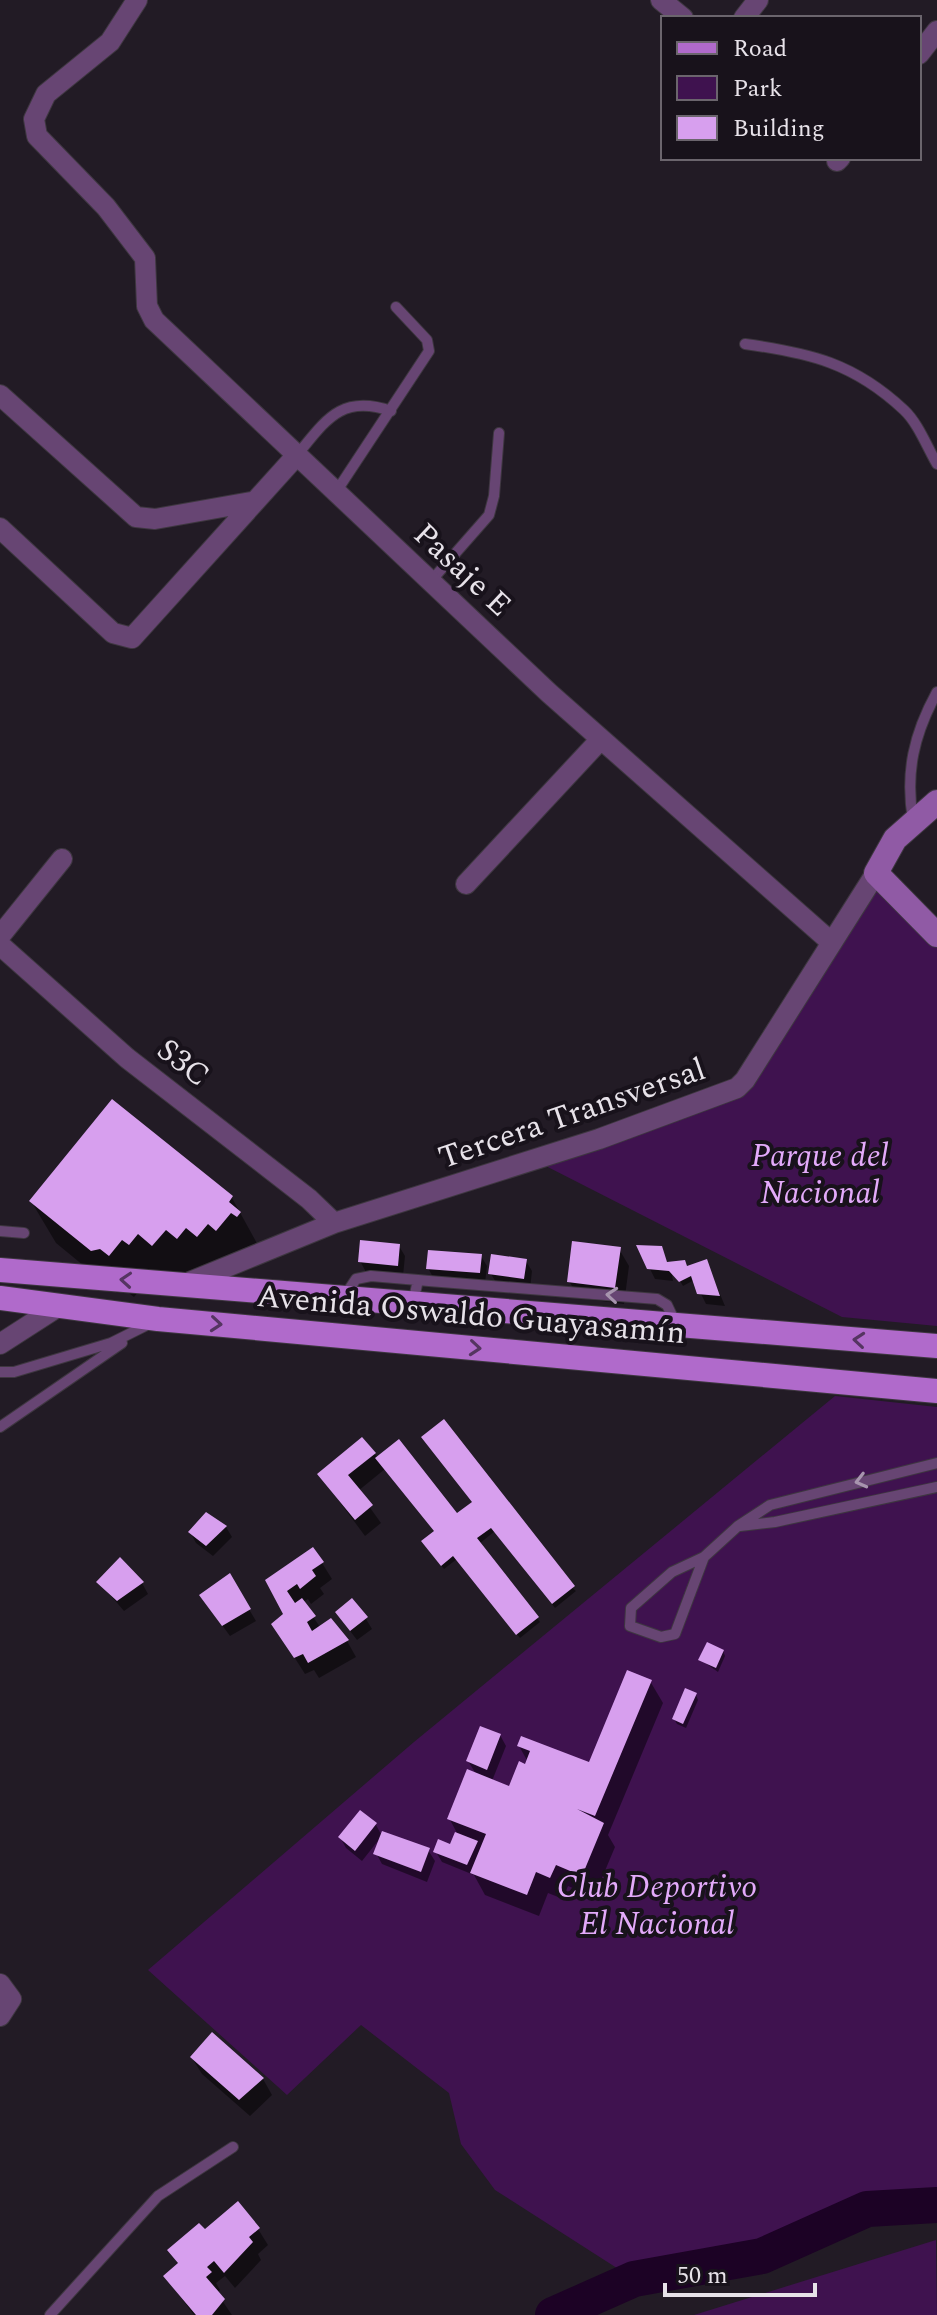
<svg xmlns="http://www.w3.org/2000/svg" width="937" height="2315" viewBox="0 0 937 2315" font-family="Spectral,serif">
<rect width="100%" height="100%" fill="#221b25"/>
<path fill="#3f124f" d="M881,862L937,924V1326L842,1317L538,1162L740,1091Z
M835,1396L937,1407V2205L867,2209L762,2256L634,2279L495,2190L461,2144L449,2093L361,2025L287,2095L148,1970L414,1742Z
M936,2240L937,2315H694Z"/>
<path fill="#0007" d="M232,1198L264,1256L256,1254L241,1272L233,1266L177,1287L147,1281L134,1297L126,1291L117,1293L56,1243L31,1201Z
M399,1246L405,1256L403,1276L366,1272L360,1261Z
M639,1247L660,1248L668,1264L684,1262L687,1268L706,1261L725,1306L706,1304L694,1280L683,1286L670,1264L673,1281L655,1279Z
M619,1249L629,1266L624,1304L579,1298L569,1281Z
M481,1256L487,1266L485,1283L434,1279L428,1268Z
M526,1261L532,1271L530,1289L497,1284L491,1274Z
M374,1454L457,1516L474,1503L576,1591L555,1608L495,1531L479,1544L540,1622L520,1638L457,1559L444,1569L426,1546L436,1532L385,1469L358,1491L381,1523L365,1536L319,1474Z
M226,1527L232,1537L213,1556L196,1543L190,1532Z
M322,1563L332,1579L320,1588L324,1594L311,1604L308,1599L303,1602L320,1627L347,1641L356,1657L319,1678L314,1670L305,1674L284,1641L286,1615L268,1580Z
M229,1576L256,1621L230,1636L208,1606Z
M99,1582L142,1583L148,1594L124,1611Z
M366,1619L372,1629L357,1640L344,1623Z
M723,1651L725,1656L718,1672L701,1660Z
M650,1681L663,1703L608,1835L615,1847L594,1897L568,1886L563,1899L548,1893L539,1916L485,1895L474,1875L442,1862L436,1852L451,1847L457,1833L449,1818L476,1774L468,1761L500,1735L506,1746L492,1781L510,1788L528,1762L519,1746L590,1764Z
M696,1695L698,1700L686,1728L677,1724L674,1719Z
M360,1812L376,1825L382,1836L428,1850L435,1861L427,1882L382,1864L376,1853L381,1837L362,1861L346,1848L340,1837Z
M192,2058L263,2079L272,2095L250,2116L202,2074Z
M258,2229L268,2245L258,2254L261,2260L235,2288L225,2276L216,2283L220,2290L217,2293L232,2315H194L165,2276L179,2265L170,2250L204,2232Z"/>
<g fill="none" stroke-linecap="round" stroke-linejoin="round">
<path stroke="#1c0225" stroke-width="36" d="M553,2315L634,2279L762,2256L867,2209L937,2205"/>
</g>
<path fill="#d79fee" d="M112,1099L233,1196L229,1202L241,1212L237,1217L231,1213L216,1231L208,1224L197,1237L186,1228L177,1239L166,1230L152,1246L138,1234L129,1245L122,1240L109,1256L100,1249L91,1251L29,1201Z
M360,1240L400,1244L398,1266L358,1262Z
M572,1241L621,1247L615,1288L567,1282Z
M636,1245L662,1246L667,1262L685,1260L687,1266L707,1259L720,1296L697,1294L691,1276L679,1282L669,1271L647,1269Z
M428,1250L482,1254L480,1273L426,1269Z
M491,1254L527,1259L524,1279L488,1274Z
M444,1419L575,1586L552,1604L491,1528L477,1538L539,1617L516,1635L453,1556L441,1566L421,1541L434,1531L375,1458L399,1439L457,1513L472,1502L421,1437Z
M362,1437L376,1453L348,1475L373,1505L355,1520L317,1474Z
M206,1512L227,1526L206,1546L188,1532Z
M313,1547L324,1562L312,1570L316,1576L300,1589L297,1584L287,1591L295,1603L302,1598L316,1616L307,1622L312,1631L331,1618L349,1640L308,1663L303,1654L294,1658L271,1624L283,1614L265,1580Z
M120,1557L144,1582L117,1601L96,1582Z
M230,1573L251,1609L222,1626L199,1595Z
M352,1598L368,1617L350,1631L335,1612Z
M707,1642L724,1650L716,1668L698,1660Z
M627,1670L652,1680L595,1816L577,1809L604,1823L582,1876L556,1865L550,1878L536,1872L527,1895L470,1873L486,1834L447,1819L467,1769L509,1786L519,1761L525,1764L530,1751L517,1746L521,1736L589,1762Z
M685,1688L697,1693L683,1724L672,1719Z
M480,1726L501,1734L487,1770L466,1761Z
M360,1810L377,1823L355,1851L338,1837Z
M382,1831L430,1848L421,1872L373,1854Z
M455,1832L478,1841L467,1865L433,1852L438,1839L450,1844Z
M212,2032L264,2078L239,2100L190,2057Z
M238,2201L260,2228L249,2237L253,2242L224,2273L214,2261L207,2267L212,2272L206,2277L225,2299L212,2315H196L163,2276L178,2263L167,2250L199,2223L205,2229Z"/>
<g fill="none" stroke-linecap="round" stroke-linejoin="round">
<defs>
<path id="lane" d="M745,344C810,353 854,363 904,410C918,423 927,447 937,464
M297,455C326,420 341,394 391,411
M336,492L429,351L427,340L396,307
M431,581L489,515L494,496L499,433
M913,820C905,772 914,734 937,692
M0,1231L24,1233
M344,1297L356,1279L371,1276L418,1280
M413,1303L418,1280L429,1281L657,1299L667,1305L675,1322
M0,1372H14L111,1343L153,1322
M0,1427L122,1343
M740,1526L775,1522L937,1487
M704,1557L675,1634L661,1637L630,1626L631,1608L672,1572L704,1557L738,1526L770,1505L937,1463
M50,2315L158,2196L233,2147"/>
<path id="street" d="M137,0L110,42L46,94L34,119L37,136L106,207L145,258L147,306L154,320L549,693L831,942
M661,0L683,18
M744,18L758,0
M919,54L937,31
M837,161L840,158
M0,395L136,517L155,519L251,502
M0,528L113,633L132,638L297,455
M466,884L601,739
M0,936L62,859
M0,945L127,1058L309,1199L334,1223
M185,1284L334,1223L599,1139L737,1088L745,1080L876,873
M0,1344L59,1306
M0,1984L11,1999L0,2016"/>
<path id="secondary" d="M937,802L895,839L876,873L937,935"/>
<path id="primary" d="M0,1270L937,1346
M0,1298L158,1319L937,1391"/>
</defs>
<use href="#lane" stroke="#3e3740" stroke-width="12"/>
<use href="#street" stroke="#3e3740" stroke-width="22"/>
<use href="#secondary" stroke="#3e3740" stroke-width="26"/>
<use href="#primary" stroke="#3e3740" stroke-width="26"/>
<use href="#lane" stroke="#674573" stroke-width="10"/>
<use href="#street" stroke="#674573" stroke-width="20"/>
<use href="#secondary" stroke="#905aa5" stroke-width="24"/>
<use href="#primary" stroke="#b06acb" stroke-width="24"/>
</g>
<defs><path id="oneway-chevron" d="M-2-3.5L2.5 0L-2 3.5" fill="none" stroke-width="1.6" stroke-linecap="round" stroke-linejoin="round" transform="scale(2)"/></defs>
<g stroke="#553561">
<use href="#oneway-chevron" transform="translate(126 1280) rotate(-176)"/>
<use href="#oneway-chevron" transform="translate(216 1324) rotate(5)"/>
<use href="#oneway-chevron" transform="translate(859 1340) rotate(-175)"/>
<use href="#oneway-chevron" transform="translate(475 1348) rotate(5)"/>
</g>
<g stroke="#a794ae">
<use href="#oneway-chevron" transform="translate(612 1295) rotate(-175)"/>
<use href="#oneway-chevron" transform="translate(861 1481) rotate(166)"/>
</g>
<g text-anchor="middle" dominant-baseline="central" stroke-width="8" stroke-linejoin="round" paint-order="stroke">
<g font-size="32" fill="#e7e2e9" stroke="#18121b">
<text transform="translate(462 570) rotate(43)">Pasaje E</text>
<text transform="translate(183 1063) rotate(38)">S3C</text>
<text transform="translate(572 1114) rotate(-19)">Tercera Transversal</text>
<text transform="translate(471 1315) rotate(5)">Avenida Oswaldo Guayasamín</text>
</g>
<g font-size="32" font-style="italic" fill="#e3aafa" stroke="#18121b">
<text x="820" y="1156">Parque del<tspan x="820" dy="37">Nacional</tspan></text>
<text x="657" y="1887">Club Deportivo<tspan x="657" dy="37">El Nacional</tspan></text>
</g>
</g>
<rect x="661" y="16" width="260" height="144" fill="#18121b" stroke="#6b656d" stroke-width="2"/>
<rect x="677" y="42" width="40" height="12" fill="#b06acb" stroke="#6b656d" stroke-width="2"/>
<text x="733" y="56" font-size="24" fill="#e7e2e9">Road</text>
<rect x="677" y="76" width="40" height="24" fill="#3f124f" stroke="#6b656d" stroke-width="2"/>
<text x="733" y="96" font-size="24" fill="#e7e2e9">Park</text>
<rect x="677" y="116" width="40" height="24" fill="#d79fee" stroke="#6b656d" stroke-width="2"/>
<text x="733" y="136" font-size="24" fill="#e7e2e9">Building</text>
<path d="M665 2283v12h150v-12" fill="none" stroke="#e7e2e9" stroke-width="4"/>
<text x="677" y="2283" font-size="24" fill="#e7e2e9" stroke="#18121b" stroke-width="6" paint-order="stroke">50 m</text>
</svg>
